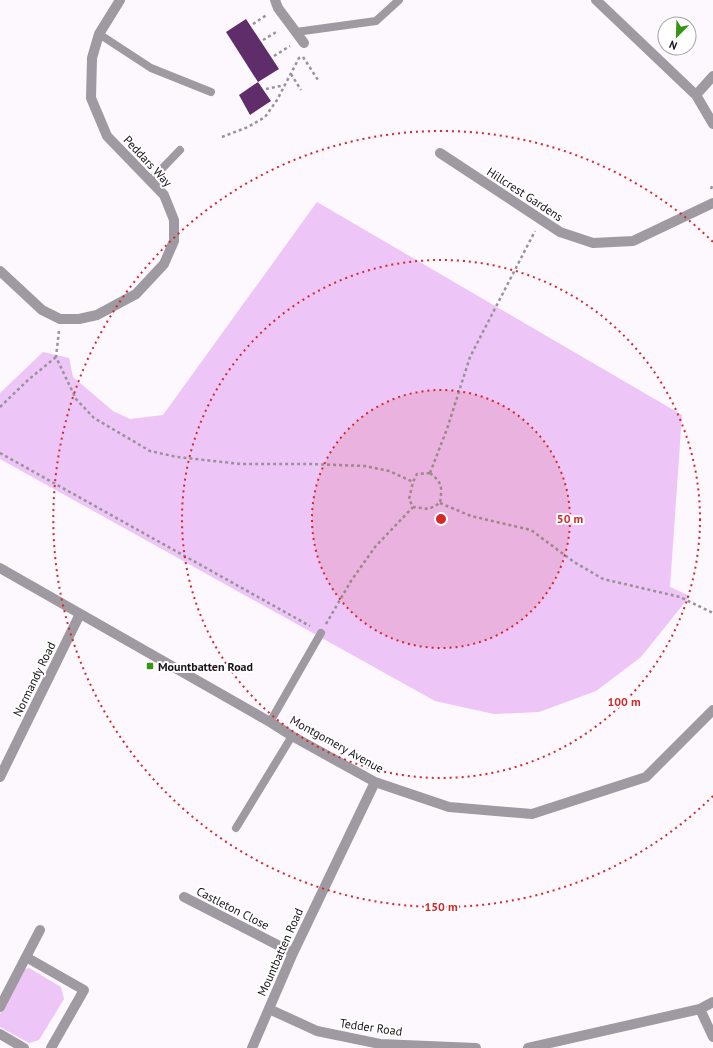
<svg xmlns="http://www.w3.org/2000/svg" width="713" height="1048" viewBox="0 0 713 1048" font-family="'PT Sans',sans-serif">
<rect width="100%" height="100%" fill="#fdf7fe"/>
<path fill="#edc5f7" d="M317,202L682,415L670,587L690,596L641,657L596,691L539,712L494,714L435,701L0,459V393L43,352L69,358L73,377L113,411L130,419L163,415Z
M29,968L61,987L64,999L39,1040L29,1043L0,1027V1014L22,970Z"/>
<path fill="#5f2d6a" d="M246,19L279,69L258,82L226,32Z
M258,82L271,101L250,115L239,95Z"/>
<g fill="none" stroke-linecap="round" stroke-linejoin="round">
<path stroke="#989399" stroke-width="2.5" stroke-dasharray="3 3" stroke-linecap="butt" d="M253,24L268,14
M263,40L278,31
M274,56L290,46
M303,57L318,80
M291,74L301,90
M266,89L285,85
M222,137L248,127L265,117L277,100L299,58L302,56
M711,189L713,184
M59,331L56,357L76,399L94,418L150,451L177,457L241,464H310L365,466L389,471L413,482
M0,407L28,380L56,357
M0,453L310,626
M430,473L447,429L470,357L535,231
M430,473C443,483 442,488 440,503L429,509L413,507L409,499L413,482L417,474Z
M440,503L471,516L531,530L574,562L603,579L680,597L713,613
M326,624L351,581L375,547L413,507"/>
<path stroke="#9f99a1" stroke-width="8" d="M296,32L376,21L399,0
M99,34L151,68L211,92
M150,181L180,150
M270,722L321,633
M236,828L292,736"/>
<path stroke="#9f99a1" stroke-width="10" d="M275,0L278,8L304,43
M596,0L696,95L713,124
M696,95L713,76
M440,153L560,232L593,243L633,241L713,203
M0,271L42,310L60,319H79L97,315L136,294L164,264L174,241V220L164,195L107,136L91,98L92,58L99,34L120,0
M0,568L270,722L292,736L375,782L449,807L532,814L646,777L713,710
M0,777L80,614
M184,897L293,953
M26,957L84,990L51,1048
M0,1007L40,930
M269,1009L317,1031L380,1044L476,1048
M700,1009L713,1037
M0,1034L24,1048
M252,1048L293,953L375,782
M528,1048L700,1009L713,1002"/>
</g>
<circle cx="441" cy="519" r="129" fill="#d62828" fill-opacity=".12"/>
<g fill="none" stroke="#d62828" stroke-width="2" stroke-dasharray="2 4">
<circle cx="441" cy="519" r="129"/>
<circle cx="441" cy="519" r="259"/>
<path d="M713 796A388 388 0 1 1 713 242"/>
</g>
<rect fill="#369514" stroke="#fff" stroke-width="1.5" x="146" y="662" width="8" height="8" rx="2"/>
<g text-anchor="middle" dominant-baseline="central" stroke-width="4" stroke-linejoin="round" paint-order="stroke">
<g font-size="12" fill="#181319" stroke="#fff">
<text transform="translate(148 161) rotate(47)">Peddars Way</text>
<text transform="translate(525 194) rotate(33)">Hillcrest Gardens</text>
<text transform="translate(34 679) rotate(-64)">Normandy Road</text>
<text transform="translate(337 744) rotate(29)">Montgomery Avenue</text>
<text transform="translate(233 908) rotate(27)">Castleton Close</text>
<text transform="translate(280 952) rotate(-66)">Mountbatten Road</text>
<text transform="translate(371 1027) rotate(8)">Tedder Road</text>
</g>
<g font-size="12" font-weight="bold" fill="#181319" stroke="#fff" text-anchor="start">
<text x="158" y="666">Mountbatten Road</text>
</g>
</g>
<circle cx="441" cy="519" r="6" fill="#d62828" stroke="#fff" stroke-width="2"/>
<g font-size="12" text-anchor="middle" font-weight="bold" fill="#d62828" stroke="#fff" stroke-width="4" stroke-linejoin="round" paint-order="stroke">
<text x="570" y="523">50 m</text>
<text x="624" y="706">100 m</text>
<text x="441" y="911">150 m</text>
</g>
<g transform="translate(677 36) rotate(203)"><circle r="19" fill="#ffffff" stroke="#a3a1a3"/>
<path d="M0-3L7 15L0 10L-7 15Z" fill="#369514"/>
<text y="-6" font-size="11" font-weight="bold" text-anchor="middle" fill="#181319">N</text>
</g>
</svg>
